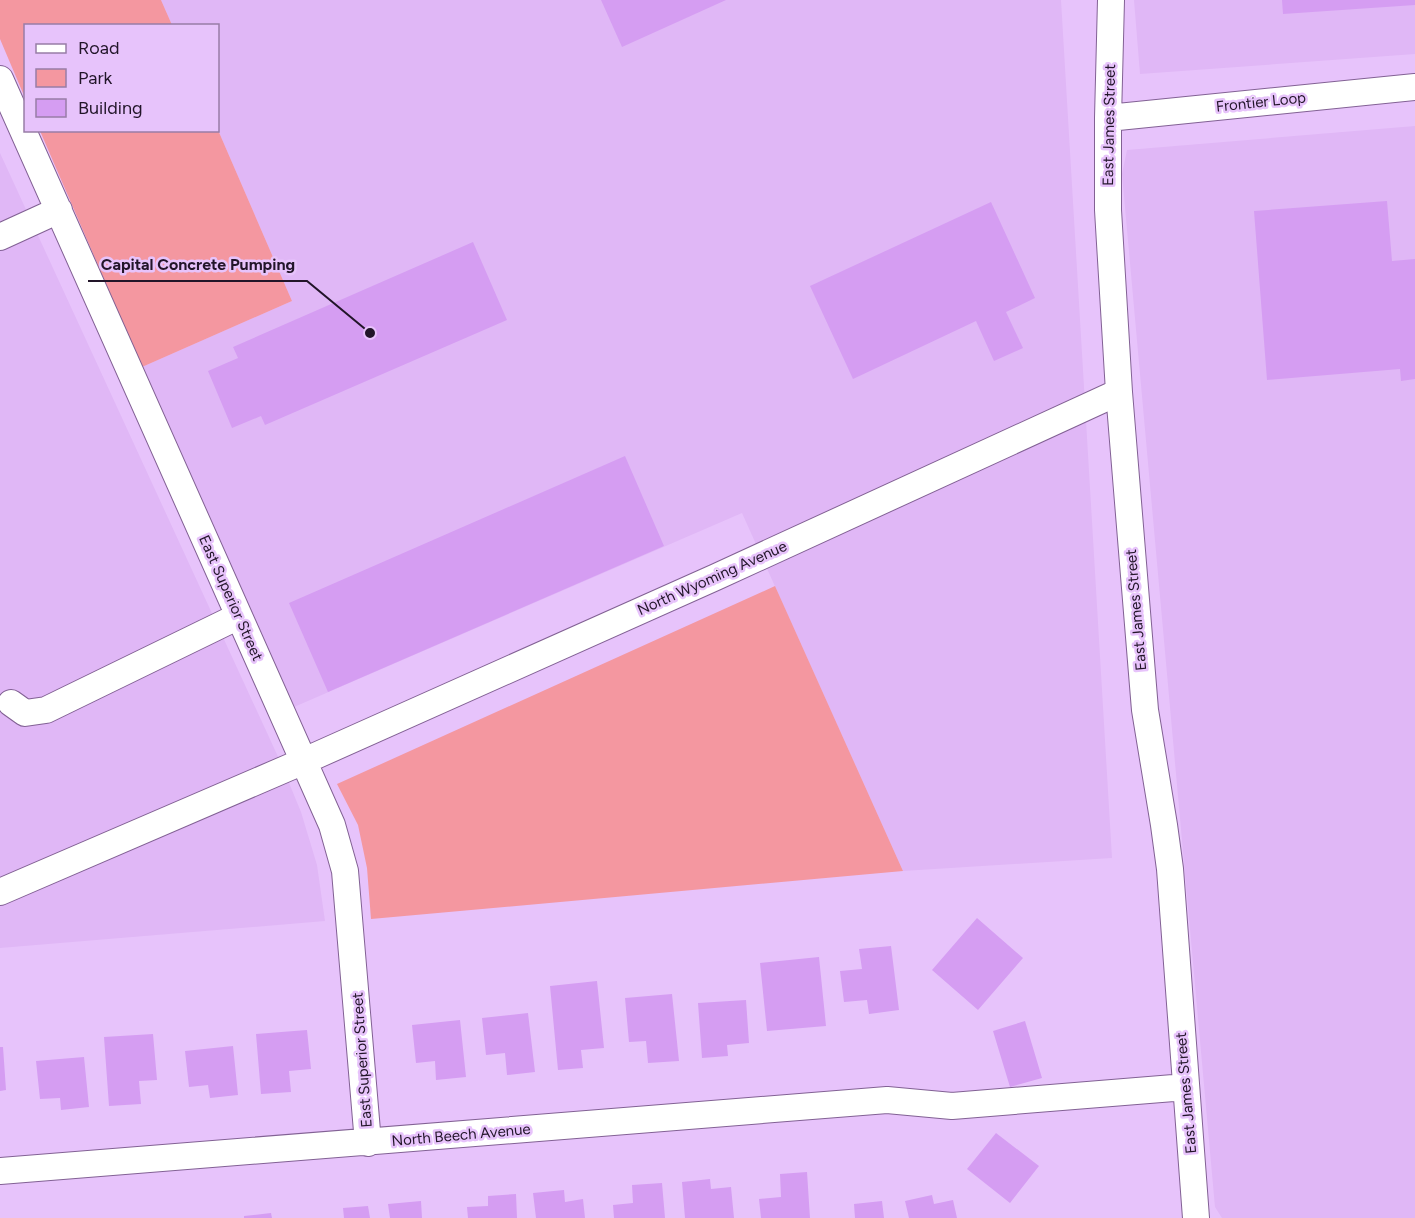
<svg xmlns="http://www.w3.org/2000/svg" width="1415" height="1218" viewBox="0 0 1415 1218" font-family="Figtree,sans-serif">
<rect width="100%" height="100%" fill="#e7c3fb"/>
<path fill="#e0b7f6" d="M161,0H1061L1112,858L903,871L742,513L294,707L142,367L292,301L218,130V26L172,25Z
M1134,0H1415V54L1140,74Z
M1415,126V1218H1222L1215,1207L1122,174L1127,150Z
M0,153L280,761L301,812L317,865L325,921L0,948Z"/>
<path fill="#f497a0" d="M0,0H161L172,25L26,26L25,98L0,39Z
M218,130L292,301L142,367L40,131Z
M775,586L903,871L371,919L367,868L358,825L337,784Z"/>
<path fill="#d59df2" d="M601,0H726L622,47Z
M1282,0H1415V5L1283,14Z
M1387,201L1392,261L1415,259V379L1401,381L1400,369L1267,380L1254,211Z
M991,202L1035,298L1006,312L1023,348L994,361L976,321L853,379L810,286Z
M473,242L507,320L265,425L261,416L232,428L208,371L238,358L233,347Z
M625,456L664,546L328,692L289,603Z
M977,918L1023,958L978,1010L932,970Z
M891,946L899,1010L869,1014L867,1000L844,1002L840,971L862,969L859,949Z
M819,957L826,1026L767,1031L760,963Z
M597,981L604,1048L581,1050L583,1068L558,1070L550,986Z
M672,994L679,1061L648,1063L646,1041L629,1042L625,998Z
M746,1000L749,1043L727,1045L728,1056L702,1058L698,1003Z
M528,1013L535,1072L507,1075L505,1053L486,1055L482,1018Z
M460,1020L466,1077L436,1080L435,1061L416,1063L412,1025Z
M1025,1021L1042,1078L1010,1087L993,1031Z
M307,1030L311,1069L289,1071L291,1092L261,1094L256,1034Z
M153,1034L157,1080L139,1081L141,1104L109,1106L104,1037Z
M233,1046L238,1095L210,1098L208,1085L189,1087L185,1051Z
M0,1047H3L6,1090L0,1091Z
M84,1057L89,1107L61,1110L60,1098L40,1099L36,1061Z
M996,1133L1039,1166L1010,1203L967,1169Z
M807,1172L810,1218H761L759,1199L781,1197L780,1174Z
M710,1179L711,1189L731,1187L734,1218H685L682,1182Z
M662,1183L665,1218H614L613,1205L633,1203L632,1185Z
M564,1190L565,1202L583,1199L585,1218H536L533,1193Z
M516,1194L517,1218H468L467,1207L488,1206V1196Z
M932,1195L934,1204L953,1200L957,1218H909L905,1201Z
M421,1201L422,1218H390L388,1204Z
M882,1201L884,1218H855L854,1204Z
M368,1206L370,1218H344L343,1208Z
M271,1213L272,1218H244V1216Z"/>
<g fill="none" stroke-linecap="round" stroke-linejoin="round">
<defs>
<path id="minor" d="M1111,0L1108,118V210L1119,392L1145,710L1164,825L1170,869L1196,1218
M0,79L332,825L345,871L368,1143
M1108,118L1415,87
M0,237L59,210
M11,703L25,713L46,710L239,616
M0,892L304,761L716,577L1119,392
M0,1171L887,1100L952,1106L1186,1087"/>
</defs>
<use href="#minor" stroke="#826194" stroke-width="28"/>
<use href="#minor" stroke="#fff" stroke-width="26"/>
</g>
<g text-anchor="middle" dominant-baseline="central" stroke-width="5" stroke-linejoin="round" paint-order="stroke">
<g font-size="15" fill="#221529" stroke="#e7c3fb">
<text transform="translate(1261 102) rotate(-6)">Frontier Loop</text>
<text transform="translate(1109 125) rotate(-89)">East James Street</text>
<text transform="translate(712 578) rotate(-24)">North Wyoming Avenue</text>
<text transform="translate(231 598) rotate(66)">East Superior Street</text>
<text transform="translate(1136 610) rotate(-95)">East James Street</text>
<text transform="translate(362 1060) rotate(-94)">East Superior Street</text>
<text transform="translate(1186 1093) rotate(-95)">East James Street</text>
<text transform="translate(461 1135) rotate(-5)">North Beech Avenue</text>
</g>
</g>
<path fill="none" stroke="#221529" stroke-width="2" d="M370 333L307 281H88"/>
<circle fill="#221529" stroke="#e7c3fb" stroke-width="2" cx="370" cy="333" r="6"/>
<g font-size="16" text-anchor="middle" font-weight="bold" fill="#221529" stroke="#e7c3fb" stroke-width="5" stroke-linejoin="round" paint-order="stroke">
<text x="198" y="270">Capital Concrete Pumping</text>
</g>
<rect x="24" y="24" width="195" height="108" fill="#e7c3fb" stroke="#987da7" stroke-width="1.5"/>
<rect x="36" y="44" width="30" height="9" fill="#ffffff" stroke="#987da7" stroke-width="1.5"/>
<text x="78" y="54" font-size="18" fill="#221529">Road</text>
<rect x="36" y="69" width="30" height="18" fill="#f497a0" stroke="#987da7" stroke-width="1.5"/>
<text x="78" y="84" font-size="18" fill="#221529">Park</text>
<rect x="36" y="99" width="30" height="18" fill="#d59df2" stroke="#987da7" stroke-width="1.5"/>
<text x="78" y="114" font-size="18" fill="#221529">Building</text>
</svg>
